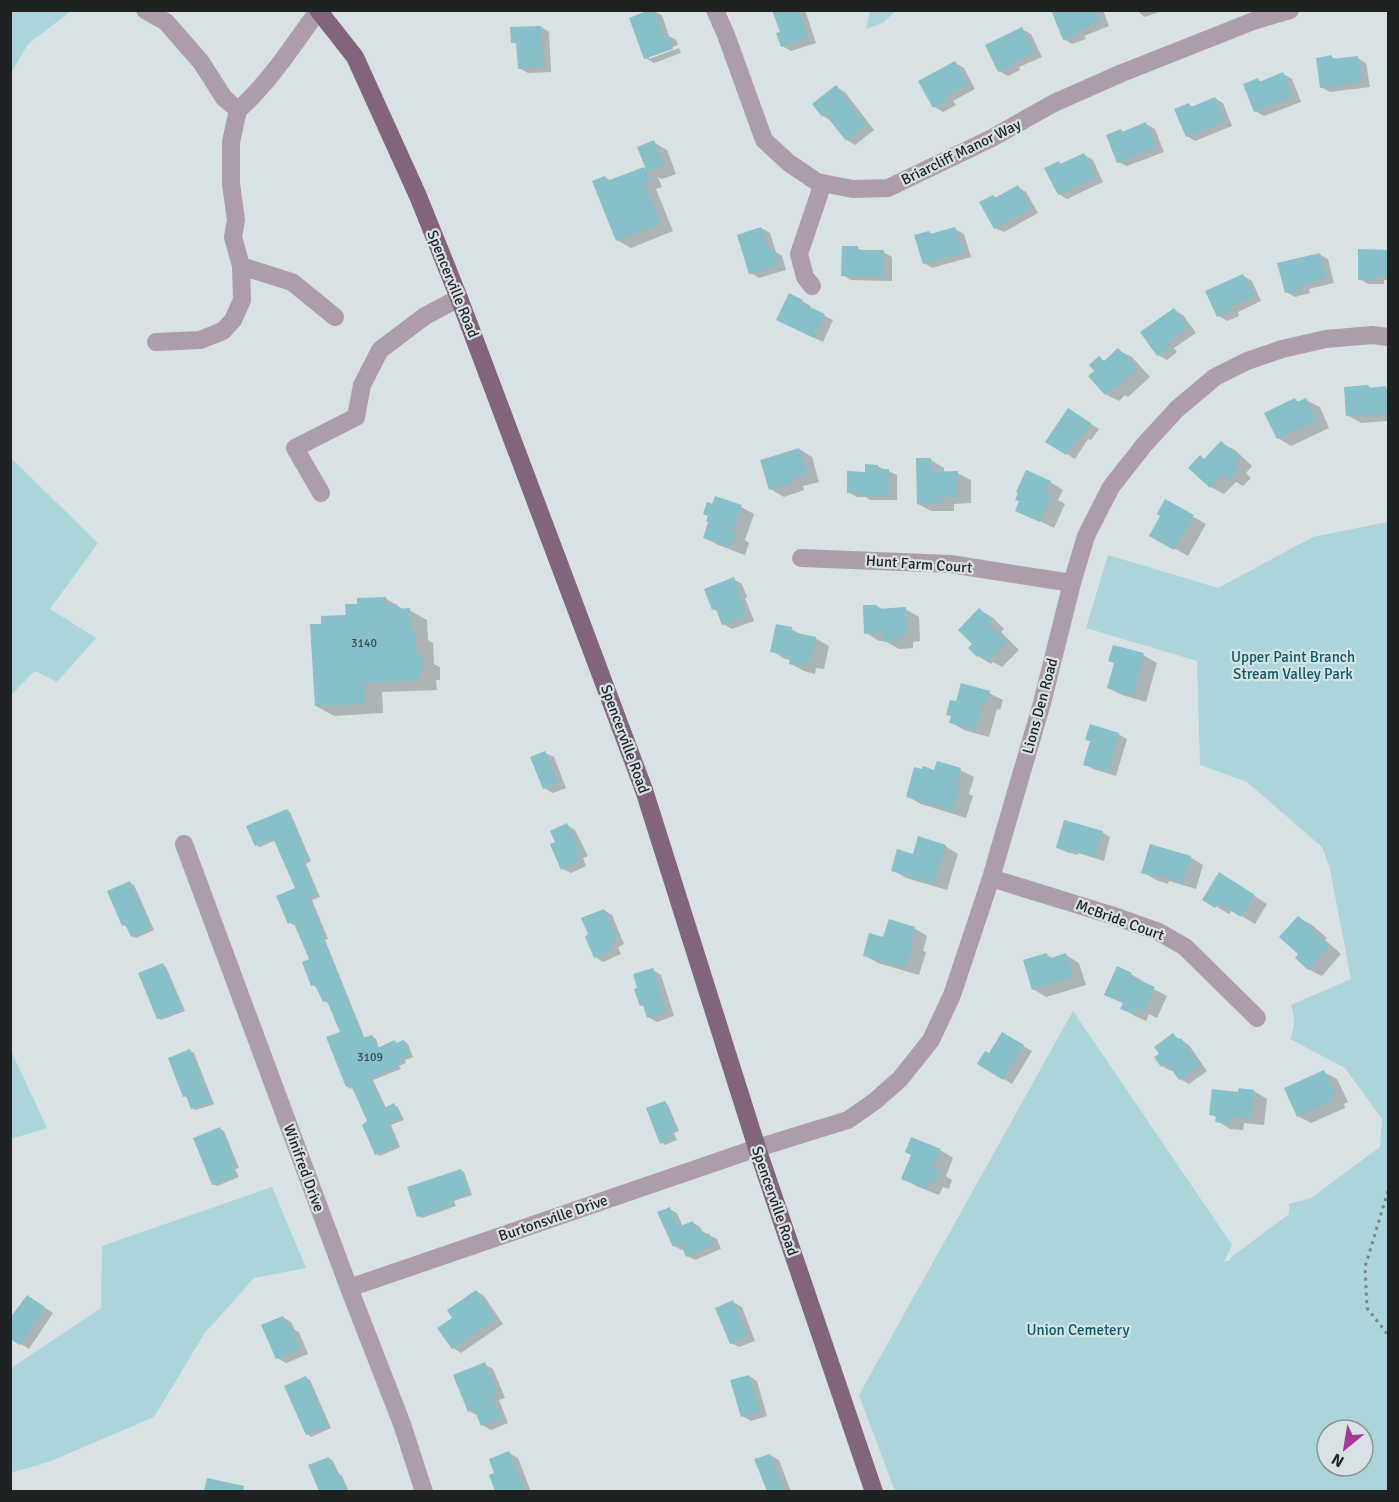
<svg xmlns="http://www.w3.org/2000/svg" width="1399" height="1502" viewBox="0 0 1399 1502" font-family="Signika,sans-serif">
<rect width="100%" height="100%" fill="#d8e1e3"/>
<path fill="#abd5db" fill-rule="evenodd" d="M11,10L71,11L28,44L11,73Z
M870,11V10L895,11L883,23L866,29Z
M11,458L98,543L50,609L96,638L57,682L35,671L11,695Z
M1387,522L1388,523V1491H895L859,1395L1073,1011L1232,1245L1224,1262L1231,1260L1230,1258L1289,1214V1204L1311,1198L1380,1147L1382,1119L1345,1068L1290,1039C1295,1027 1295,1017 1291,1005L1351,979L1330,869L1322,847L1247,782L1200,765L1197,661L1086,628L1108,555L1218,588L1313,537ZM1327,1430H1363V1466H1327Z
M11,1051L47,1128L11,1139H10Z
M272,1187L306,1268L254,1278L204,1334L154,1417L51,1461L11,1473V1368L101,1308L102,1246Z"/>
<path fill="#0003" d="M774,10H805L816,43L791,51L782,46V33Z
M1061,10H1103L1109,26L1084,36L1086,39L1072,44L1064,39Z
M1136,10H1159V12L1145,17Z
M653,11L662,15L669,36L676,40L678,45L649,56V59L679,48L681,53L654,63L645,58Z
M541,27L549,32L551,72L528,73L519,68L518,45L513,42Z
M1022,29L1031,34L1042,57L1019,67L1020,70L1008,76L999,71Z
M1332,57L1337,60L1358,58L1366,63L1370,87L1330,92L1321,87Z
M955,63L964,68L975,89L953,101L956,105L943,112L935,107Z
M1283,74L1292,79L1301,102L1264,116L1255,111L1258,80L1262,82Z
M836,87L845,92L874,130L855,145L847,140L831,121L823,116Z
M1215,98L1223,103L1232,126L1195,141L1187,136L1189,105L1193,107Z
M1146,124L1155,129L1164,152L1127,166L1118,162L1120,130L1125,133Z
M653,142L667,150L676,174L662,179L658,177L662,187L656,189L673,231L631,248L617,240L605,177L611,181L644,168L648,170Z
M1084,155L1093,160L1103,182L1067,199L1059,194V163L1063,165Z
M1018,187L1026,192L1038,213L1004,232L995,228L993,196L997,198Z
M761,228L770,233L776,252L782,256L786,270L759,278L751,273Z
M955,229L964,234L971,257L932,268L924,263L929,232L933,235Z
M857,248L864,251L883,252L892,257V281L851,280L843,275Z
M1388,251V280H1384V284H1368L1360,279Z
M1319,254L1328,259L1334,283L1309,289L1310,293L1295,297L1286,292Z
M1243,276L1252,281L1261,301L1238,312L1239,316L1227,321L1219,316L1207,292Z
M802,301L811,306L809,308L833,320L823,342L786,324Z
M1174,310L1183,315L1196,333L1174,348L1177,352L1167,360L1158,355Z
M1118,350L1132,357L1150,377L1128,397L1125,395L1119,401L1105,394L1096,371L1099,358L1105,362Z
M1368,386L1372,389L1385,388L1388,390V421L1361,423L1347,415Z
M1295,400L1300,402L1306,400L1320,407L1329,428L1291,446L1278,438Z
M1077,415L1099,429L1091,440L1088,439L1075,459L1067,454Z
M1221,443L1235,450L1252,466L1246,473L1251,478L1243,486L1236,482L1224,494L1211,487L1205,460Z
M799,449L812,457L819,482L803,486L804,490L784,497L770,489Z
M931,460L944,468V473H957L971,480V503L954,504V511H931L918,504Z
M877,466L897,475V500H870L866,497H857L848,492L867,473Z
M1050,482L1063,490L1058,500L1065,504L1054,528L1017,510Z
M1166,501L1206,524L1188,556L1151,535L1162,516Z
M741,507L754,514L745,540L749,543L745,555L718,545L704,537Z
M733,579L742,584L747,597L745,598L754,621L732,629L723,624L719,612L713,609Z
M385,598L403,609L409,610L427,620L428,640L433,643L434,664L440,667V680H436L437,690L382,692L383,713L334,716L316,706L323,625L348,617L359,605Z
M877,606L884,610L905,609L919,617L920,641L913,642V648L899,649L885,641H879L866,633L864,607Z
M980,610L993,618L1004,629L1001,632L1019,650L1002,667L993,662L991,664L978,656L974,644Z
M791,629L804,636L815,638L829,646L824,669L816,668L815,674L804,671L791,664V660L785,659L772,651Z
M1143,655L1157,663L1146,702L1122,695L1108,688Z
M989,693L1003,700L1000,710L997,709L989,737L964,730L951,722L952,717L948,714L957,703Z
M1118,734L1127,739L1116,776L1093,769L1085,764L1091,742L1087,739Z
M545,753L554,757L566,788L553,793L544,788Z
M960,770L974,777L969,794L973,796L966,818L921,804L907,796L935,772Z
M287,810L290,812L311,861L306,864L320,897L312,900L328,939L325,940L365,1039L372,1036L376,1039L379,1048L395,1042L398,1044L404,1041L408,1044L413,1057L405,1060L406,1063L399,1066L401,1069L373,1080L386,1108L394,1105L398,1107L404,1120L391,1125L400,1147L380,1156L376,1154L368,1121L354,1087L350,1089L347,1086L342,1032L329,1003H328L324,1001L316,987L313,985L311,960L296,924L293,925L289,922L297,889L276,840L260,847L256,845Z
M567,825L575,830L588,856L583,858L586,866L571,873L563,869L557,843Z
M1102,832L1110,837L1104,861L1078,853V855L1066,852L1058,847Z
M945,846L958,854L947,890L906,878L893,870L914,856Z
M1190,857L1203,865L1196,889L1169,881L1168,884L1156,880L1143,872Z
M1233,882L1267,904L1255,924L1232,910L1229,914L1204,899Z
M130,883L134,885L154,930L136,938L132,936L127,927L123,925Z
M604,910L612,915L624,944L618,947L621,954L603,962L595,957Z
M1299,918L1312,925L1327,938L1325,940L1341,954L1322,976L1308,969L1300,954Z
M914,928L927,936L923,951L926,952L919,975L878,963L864,955Z
M1047,955L1054,959L1066,955L1079,963L1086,985L1046,997L1033,989Z
M162,964L166,967L185,1011L161,1020L158,1018Z
M1118,968L1131,974L1144,982V984L1167,996L1157,1018L1149,1014L1146,1021L1135,1016L1122,1008L1124,1004L1106,994Z
M653,970L661,975L674,1016L657,1022L648,1017L645,1007L641,1005Z
M1002,1034L1032,1051L1012,1084L979,1064L989,1055Z
M1173,1035L1189,1045L1207,1071L1189,1084L1180,1079L1173,1069L1171,1071L1162,1066L1156,1057L1161,1054Z
M190,1051L194,1053L214,1104L196,1110L192,1108L189,1098L184,1096Z
M1324,1072L1337,1079L1348,1102L1344,1104L1345,1108L1311,1123L1298,1116Z
M1254,1091L1267,1099L1264,1125L1244,1123L1243,1130L1230,1129L1217,1121V1118L1211,1114L1240,1093Z
M665,1102L668,1105L679,1131L674,1133L677,1140L665,1145L661,1142Z
M220,1129L224,1131L239,1168L235,1169L239,1177L217,1186L213,1184Z
M940,1150L953,1158L946,1176L952,1180L949,1189L943,1187L939,1195L916,1186L903,1178Z
M461,1170L464,1172L472,1195L454,1201L456,1206L422,1218L419,1216Z
M669,1209L677,1213L683,1227L693,1223L700,1227L702,1231L717,1239L721,1249L695,1260L687,1256L684,1249L681,1250L674,1246Z
M476,1291L484,1296L503,1324L461,1353L453,1348L455,1318Z
M35,1301L53,1313L29,1349L10,1337V1315L13,1317Z
M733,1302L742,1307L755,1341L739,1347L731,1343Z
M283,1317L291,1322L295,1330L299,1332L308,1354L286,1363L277,1358Z
M484,1364L493,1369L505,1398L499,1400L508,1423L491,1430L482,1425L478,1416L469,1411Z
M749,1376L757,1381L767,1416L751,1421L742,1416Z
M306,1378L310,1380L331,1428L311,1437L307,1434Z
M509,1453L518,1458L531,1492H497L491,1476L496,1474Z
M770,1455L779,1460L791,1492H768L756,1460Z
M329,1458L333,1461L339,1474L342,1476L349,1492H321L310,1466Z"/>
<path fill="#88c0c9" d="M649,10H654L663,35L667,33L673,49L644,59L629,18Z
M772,10H799L808,38L781,47L776,33L780,32Z
M1051,10H1097L1101,21L1077,31L1078,34L1063,40Z
M541,26L543,67L518,69L516,43H511L510,27Z
M1022,27L1034,52L1012,63L1013,65L998,72L985,45Z
M1332,55V59L1358,56L1362,82L1320,88L1316,58Z
M955,61L968,84L946,96L948,100L933,108L918,81Z
M1283,72L1293,97L1254,112L1243,84L1258,78L1259,82Z
M836,85L866,125L846,141L825,114L822,117L812,104Z
M1215,97L1225,121L1186,137L1174,109L1189,103L1191,107Z
M1146,122L1156,147L1117,163L1106,135L1121,129L1122,132Z
M654,140L664,166L647,172L637,147Z
M1084,153L1096,177L1058,195L1044,168L1059,161L1060,164Z
M644,167L650,180L644,182L660,224L616,241L592,181L605,176L607,181Z
M1018,185L1031,208L994,229L979,202L993,195L995,198Z
M761,227L769,251L774,249L779,265L749,274L737,235Z
M955,227L963,253L923,264L914,235L929,231L930,234Z
M842,246H858V250H884L883,277L841,276Z
M1358,249L1389,250V276H1376V280H1358Z
M1320,253L1326,278L1301,285L1302,289L1285,293L1277,263Z
M1243,274L1254,296L1230,307L1232,311L1217,317L1205,291Z
M789,293L803,300L801,303L825,314L814,338L776,320Z
M1174,308L1188,327L1167,343L1170,347L1157,356L1140,332Z
M1118,348L1138,369L1114,390L1112,388L1105,395L1088,376L1094,371L1089,365L1099,356L1104,361Z
M1368,385L1369,388L1386,386L1388,413L1346,416L1344,387Z
M1295,398L1297,402L1306,398L1317,420L1277,439L1264,413Z
M1068,408L1091,423L1082,437L1079,435L1066,455L1045,442Z
M1221,441L1240,458L1234,464L1239,469L1229,480L1223,474L1210,488L1188,468L1200,455L1204,459Z
M799,448L807,474L791,479L792,483L769,490L760,460Z
M916,458H931V472L958,471V497H941L942,504H917Z
M865,464L878,465V469H889V496H860V493H847V471L865,472Z
M1026,470L1051,481L1045,492L1052,495L1040,522L1015,511L1019,501L1015,500L1018,493L1016,492Z
M715,496L742,505L732,532L737,534L731,548L703,538L708,522L706,521L708,516L703,514L707,502L712,504Z
M1165,499L1194,515L1174,550L1149,536L1160,516L1157,514Z
M734,577L740,593H738L747,616L722,625L716,609L712,610L704,589Z
M386,597V605L397,604V609L410,608L411,631H415L417,655H422L423,670H419V680L364,683L365,704L315,706L310,624H321V616L346,615L345,604H357V598Z
M863,605H877V609L906,607L907,635H900L901,641L884,642V633L864,634Z
M979,608L991,620L988,624L1007,642L988,661L980,654L977,657L968,648L972,644L958,630Z
M776,624L792,627V632L816,637L810,663L803,661L802,667L789,664L790,658L786,657V655L770,652Z
M1113,645L1144,653L1133,696L1107,688L1114,663L1108,661Z
M961,683L990,691L987,704L983,703L976,730L949,723L951,716L946,715L950,700L956,701Z
M1090,724L1119,733L1108,772L1083,765L1090,741L1085,740Z
M545,751L558,783L543,789L530,757Z
M937,761L961,768L956,786L960,787L953,811L906,797L914,767L922,769L923,766L934,770Z
M287,809L308,859L303,862L317,895L309,898L325,937L323,938L363,1038L372,1035L377,1048L395,1040L396,1043L404,1040L410,1055L402,1058L403,1061L397,1064L398,1067L370,1078L384,1108L394,1103L401,1118L388,1123L397,1145L375,1155L362,1125L367,1121L351,1085L346,1087L326,1037L340,1032L327,1001L323,1002L315,985L311,986L302,962L309,959L293,921L288,924L276,896L295,888L273,838L255,846L246,826Z
M1064,820L1103,831L1095,857L1070,850L1069,852L1056,848Z
M567,823L580,851L575,853L579,861L561,870L550,844L555,842L550,831Z
M918,836L946,845L934,884L891,871L897,849L913,854Z
M1150,844L1191,856L1183,883L1155,874V877L1141,873Z
M1219,872L1255,895L1241,917L1218,903L1215,908L1202,900Z
M130,881L151,928L131,937L125,924L122,926L107,891Z
M604,909L617,940L610,942L613,950L594,958L585,937L588,934L581,918Z
M1298,916L1315,930L1313,932L1329,946L1308,970L1295,958L1298,954L1279,937Z
M889,919L915,927L910,942L913,943L906,968L863,956L869,933L883,937Z
M1047,953L1048,959L1066,953L1073,977L1032,990L1023,960Z
M163,963L182,1009L157,1019L138,973Z
M1117,966L1132,973L1130,976L1155,987L1144,1012L1136,1008L1133,1014L1120,1009L1123,1003L1104,995Z
M653,968L666,1012L647,1018L643,1005L640,1006L634,989L637,988L633,974Z
M1002,1032L1024,1045L1003,1080L977,1064L985,1051L989,1053Z
M1173,1033L1178,1040L1181,1038L1200,1066L1179,1080L1167,1063L1161,1067L1154,1057L1159,1054L1154,1047Z
M190,1049L211,1102L191,1109L186,1096L183,1097L168,1058Z
M1324,1070L1335,1095L1331,1097L1333,1100L1297,1117L1284,1088Z
M1239,1088L1254,1090L1251,1118L1231,1116L1230,1124L1215,1122L1216,1116L1209,1115L1212,1089L1238,1092Z
M665,1101L676,1129L671,1131L674,1138L660,1144L646,1108Z
M220,1127L236,1166L232,1167L236,1175L212,1185L193,1138Z
M911,1137L941,1149L933,1168L940,1171L935,1183L929,1180L926,1189L901,1179L911,1155L905,1152Z
M461,1169L469,1194L451,1200L453,1205L417,1217L407,1187Z
M670,1207L678,1227L693,1221L697,1231L701,1229L704,1236L709,1233L714,1245L686,1257L680,1243L673,1247L657,1212Z
M476,1290L496,1319L452,1349L437,1328L452,1318L447,1310Z
M27,1295L45,1307L20,1345L10,1339V1318Z
M733,1300L748,1336L730,1344L715,1308Z
M283,1316L288,1327L291,1326L301,1349L276,1359L261,1325Z
M485,1362L498,1393L492,1396L501,1418L481,1426L474,1409L468,1412L453,1375Z
M749,1375L760,1411L741,1417L730,1380Z
M306,1376L328,1426L306,1435L284,1386Z
M509,1451L525,1491H495L489,1475L494,1473L489,1459Z
M770,1454L785,1491H767L754,1459Z
M329,1457L336,1473L338,1472L347,1491H319L308,1465Z
M207,1478L244,1486L243,1491H204Z"/>
<g fill="none" stroke-linecap="round" stroke-linejoin="round">
<path stroke="#7e8586" stroke-width="3" stroke-dasharray="3 4.5" stroke-linecap="butt" d="M1388,1191L1365,1267L1367,1308L1388,1335"/>
<path stroke="#ad9daa" stroke-width="18" d="M145,10L166,22L201,62L224,98L238,110C270,82 293,45 318,11
M715,10L726,35L764,140L789,163L817,182L853,189L888,188L992,138L1054,103L1122,73L1256,20L1290,10
M241,266L292,282L335,317
M812,286L805,277L799,254L823,183
M156,342L200,340L223,331L233,320L242,300L241,266L233,237L236,220L231,184V142L238,110
M321,493L295,448L356,417L362,385L380,350L425,316L459,298
M801,558L950,564L1072,583
M184,844L349,1288L402,1424L424,1492
M991,878L1114,916L1159,932L1185,947L1257,1018
M349,1288L757,1148L848,1120L875,1101L900,1079L931,1040L952,995L991,878L1042,703L1072,583L1086,536L1111,487L1144,445L1177,409L1215,377L1247,361L1282,349L1326,339L1372,335L1388,337"/>
<path stroke="#82657d" stroke-width="18" d="M318,10L355,57L418,196L459,298L566,582L644,790L757,1148L874,1492"/>
</g>
<g text-anchor="middle" dominant-baseline="central" stroke-width="4.5" stroke-linejoin="round" paint-order="stroke">
<g font-size="12" fill="#394a4c">
<text x="364" y="643">3140</text>
<text x="370" y="1057">3109</text>
</g>
<g font-size="15" fill="#1f2223" stroke="#d8e1e3">
<text transform="translate(961 152) rotate(-26)">Briarcliff Manor Way</text>
<text transform="translate(453 284) rotate(68)">Spencerville Road</text>
<text transform="translate(919 564) rotate(4)">Hunt Farm Court</text>
<text transform="translate(1040 706) rotate(-75)">Lions Den Road</text>
<text transform="translate(625 739) rotate(70)">Spencerville Road</text>
<text transform="translate(1120 920) rotate(20)">McBride Court</text>
<text transform="translate(304 1168) rotate(70)">Winifred Drive</text>
<text transform="translate(775 1201) rotate(71)">Spencerville Road</text>
<text transform="translate(553 1218) rotate(-19)">Burtonsville Drive</text>
</g>
<g font-size="15" fill="#085b65" stroke="#d8e1e3">
<text x="1293" y="657">Upper Paint Branch<tspan x="1293" dy="17">Stream Valley Park</tspan></text>
<text x="1078" y="1330">Union Cemetery</text>
</g>
</g>
<rect width="1399" height="1502" fill="none" stroke="#1f2223" stroke-width="24"/>
<g transform="translate(1345 1448) rotate(210)"><circle r="28" fill="#d8e1e3" stroke="#8e9596" stroke-width="1.5"/>
<path d="M0-4.5L10 22L0 15L-10 22Z" fill="#a53998"/>
<text y="-9" font-size="16" font-weight="bold" text-anchor="middle" fill="#1f2223">N</text>
</g>
</svg>
